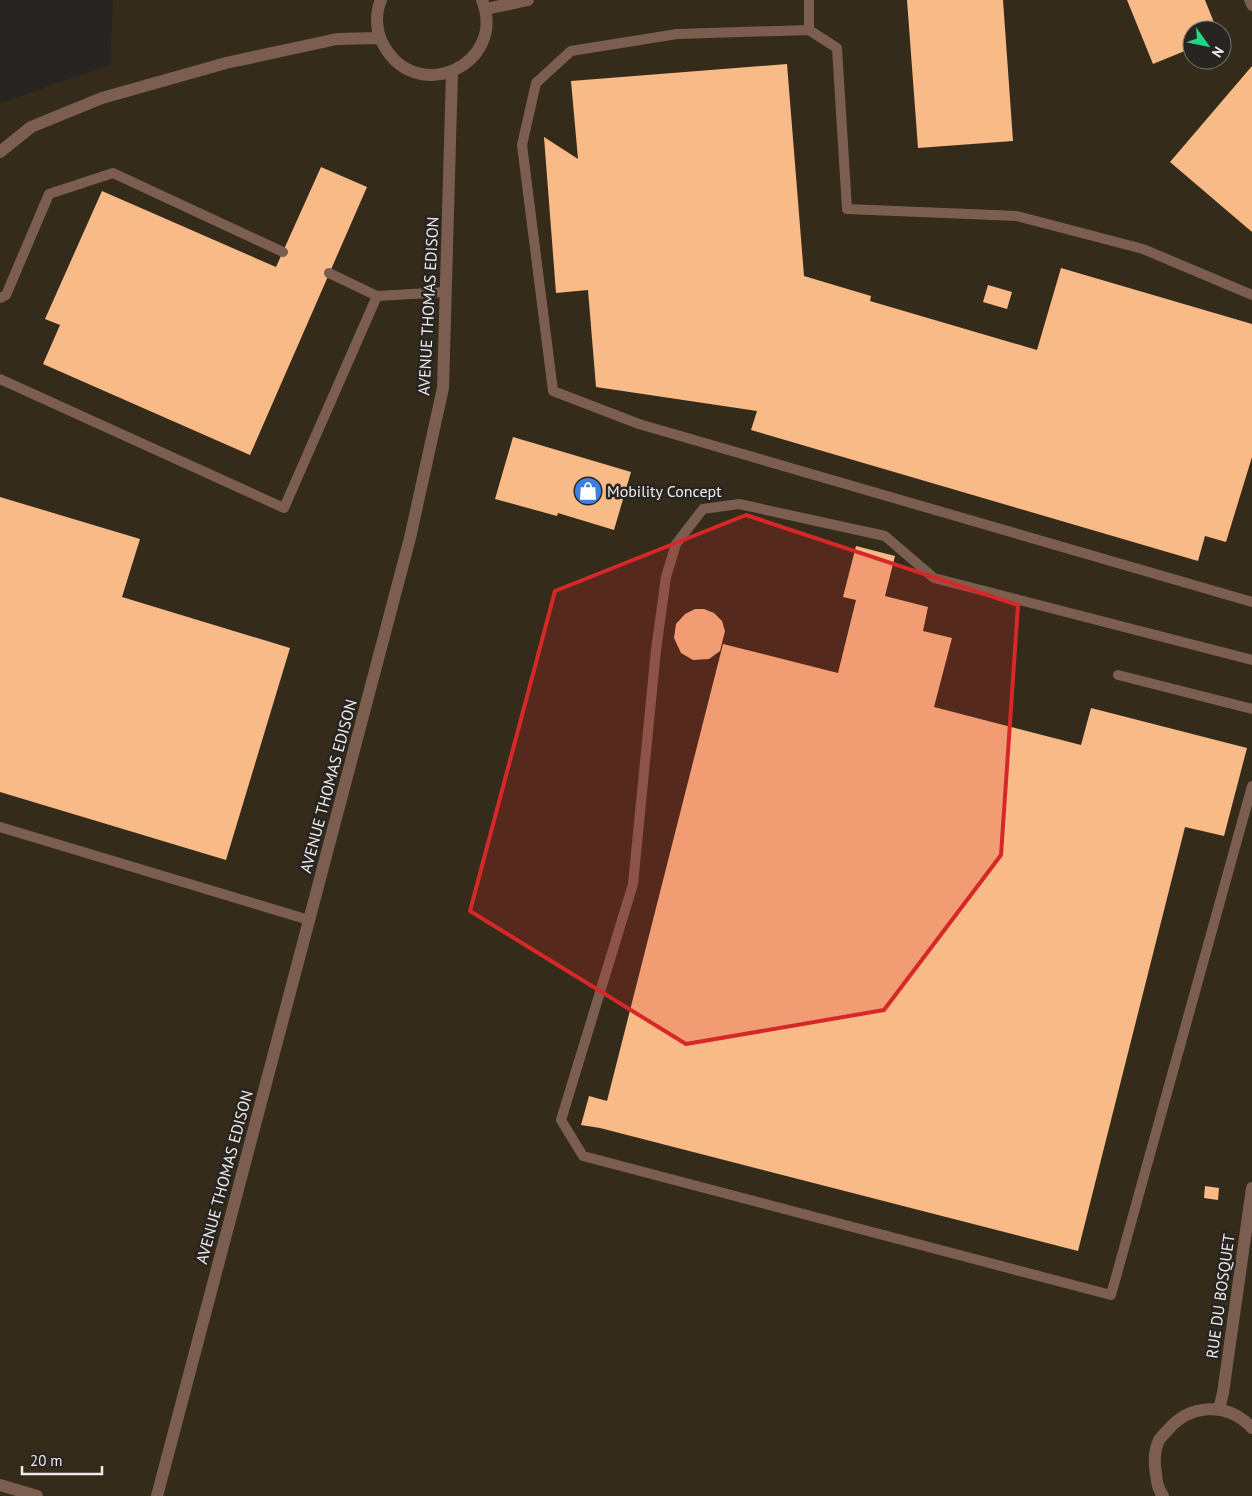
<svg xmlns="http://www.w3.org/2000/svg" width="1252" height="1496" viewBox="0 0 1252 1496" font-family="'PT Sans',sans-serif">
<rect width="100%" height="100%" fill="#282422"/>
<path fill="#352b1b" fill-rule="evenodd" d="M113,0H1252V1496H0V103L110,65ZM1192,30H1222V60H1192Z"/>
<path fill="#f8ba86" d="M907,0H1003L1013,141L918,148Z
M1127,0H1205L1217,30H1192V48L1153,64Z
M787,64L804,276L871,296L870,301L1037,350L1061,268L1252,324V457L1226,542L1205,536L1198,561L751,430L757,411L596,387L588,290L556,293L544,137L578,159L571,81Z
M1252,66V232L1170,162Z
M321,167L367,187L250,455L43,364L60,325L45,319L102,191L276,267Z
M988,285L1012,292L1007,309L983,302Z
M513,437L631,472L614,530L558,513L557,516L495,499Z
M0,497L140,539L122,597L290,648L226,860L0,792Z
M856,546L895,556L885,596L928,607L923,631L952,638L934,707L1081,745L1091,708L1247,748L1224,836L1185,827L1078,1251L600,1128L581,1125L589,1096L607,1101L723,644L838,673L856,600L843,597Z
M695,609H704L714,613L722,621L725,631L720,651L709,659L693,660L681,653L674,638L676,624L685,614Z
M1205,1186L1219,1188L1218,1200L1204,1198Z"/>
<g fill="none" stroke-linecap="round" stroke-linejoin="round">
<path stroke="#7c5e51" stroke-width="10" d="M809,0V30L837,48L847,209L1017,216L1143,249L1252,295
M1249,0L1252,6
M809,30L677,34L571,51L536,83L522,145L553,391L639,424L1252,602
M329,273L377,296
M0,298L6,295L49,194L113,173L283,252
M0,379L284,508L377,296L446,292
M1252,660L934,578L885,536L739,504L703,509L676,544L666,577L656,650L633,884L561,1120L583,1156L1111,1295L1252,786
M1118,675L1252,709
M0,827L309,920"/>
<path stroke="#7c5e51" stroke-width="12" d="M381,0C375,13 376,32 383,44C416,107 508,64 482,0
M486,9L528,0
M0,152L31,127L102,98L226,63L337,39L379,38
M1219,1409L1223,1393L1252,1188
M0,1485L37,1496
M157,1496L410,538L443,388L452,72
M1163,1496C1158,1489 1157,1483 1156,1474C1154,1463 1154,1451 1159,1440C1161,1437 1164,1434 1167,1431C1189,1404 1227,1401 1252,1428"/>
</g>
<path fill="#d62828" fill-opacity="0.2" stroke="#d62828" stroke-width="4" stroke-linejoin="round" d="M746,515L1018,605L1001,855L884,1010L686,1044L470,911L555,591Z"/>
<defs>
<symbol id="shop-disc" viewBox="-11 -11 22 22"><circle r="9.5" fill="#3f7fe0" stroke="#282422"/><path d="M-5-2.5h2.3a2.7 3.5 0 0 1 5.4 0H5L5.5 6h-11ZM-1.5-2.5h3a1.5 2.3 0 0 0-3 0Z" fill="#fff"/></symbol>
</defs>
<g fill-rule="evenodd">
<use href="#shop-disc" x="572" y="475" width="32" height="32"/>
</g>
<g text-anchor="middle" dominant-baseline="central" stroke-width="5" stroke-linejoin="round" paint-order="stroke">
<g font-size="16" fill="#efeceb" stroke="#282422">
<text transform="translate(428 306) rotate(-87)">AVENUE THOMAS EDISON</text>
<text transform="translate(328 786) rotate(-75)">AVENUE THOMAS EDISON</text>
<text transform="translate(224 1177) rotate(-75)">AVENUE THOMAS EDISON</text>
<text transform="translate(1220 1296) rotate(-82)">RUE DU BOSQUET</text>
</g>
<g font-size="16" fill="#efeceb" stroke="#282422" text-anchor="start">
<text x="607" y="491">Mobility Concept</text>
</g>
</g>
<g transform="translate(1207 45) rotate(123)"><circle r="24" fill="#282422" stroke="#787472"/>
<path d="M0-4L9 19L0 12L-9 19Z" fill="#1fd887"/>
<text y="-8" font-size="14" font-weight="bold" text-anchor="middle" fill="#efeceb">N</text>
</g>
<path d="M22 1466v8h80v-8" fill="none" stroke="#efeceb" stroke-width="2.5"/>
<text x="30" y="1466" font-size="15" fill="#efeceb" stroke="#282422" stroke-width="4" paint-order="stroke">20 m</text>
</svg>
